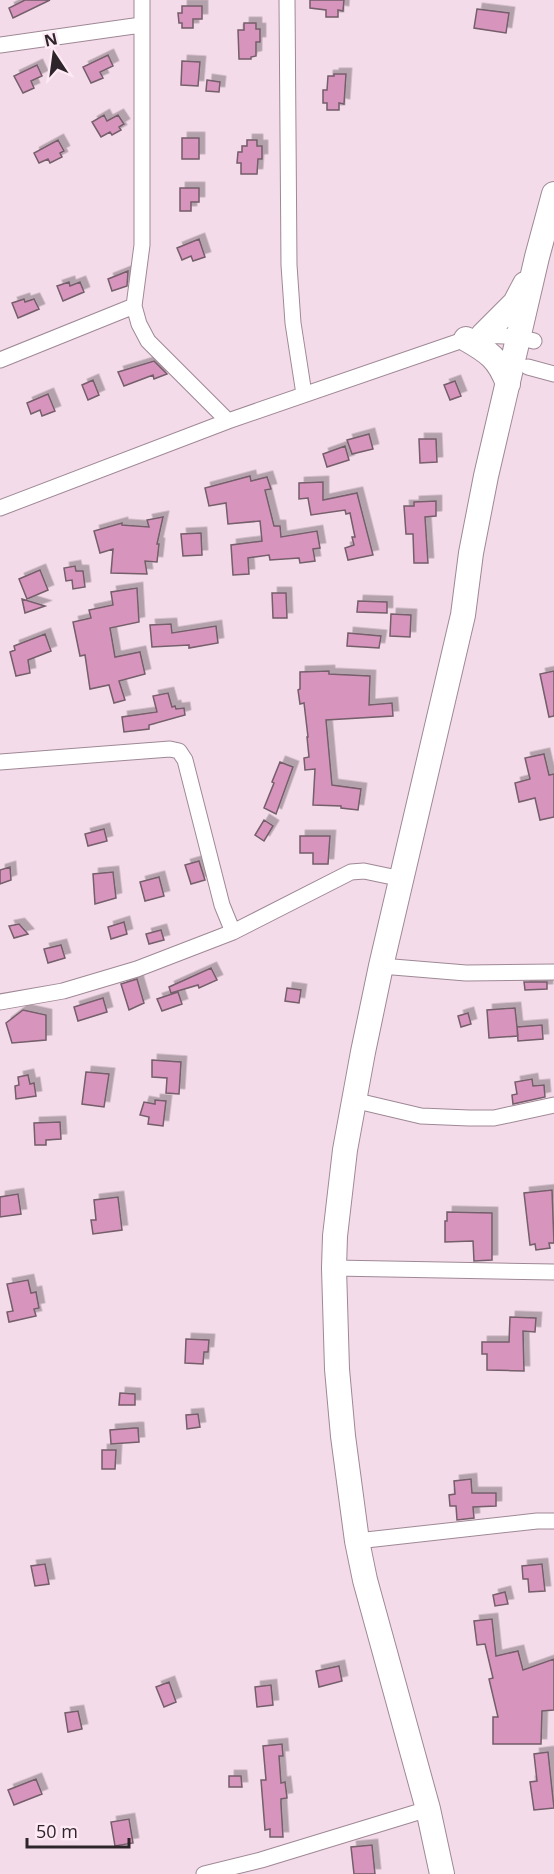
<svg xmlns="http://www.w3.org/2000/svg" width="554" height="1874" viewBox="0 0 554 1874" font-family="'Open Sans',sans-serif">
<defs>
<filter id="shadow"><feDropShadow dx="5.5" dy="-5.5" stdDeviation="0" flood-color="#0004"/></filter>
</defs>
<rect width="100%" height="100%" fill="#f4dbe9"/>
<path fill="#d794bc" stroke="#745e6a" stroke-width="1.5" filter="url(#shadow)" d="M25,0H50L13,18L9,8Z
M310,0H344L343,11L338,10V17H326V10L310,8Z
M182,6H202V19H193V28H182V23H179L178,13H182Z
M477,9L509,13L506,33L474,28Z
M244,23H256V29H260V42H256V56L251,57V59H239L238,30H244Z
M108,55L113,66L100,72L103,78L91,83L83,67Z
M182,61L200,62L198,86L181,85Z
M37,65L42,76L31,81L34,88L23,93L14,76Z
M334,74H346L344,104L339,103V110H327V103H323V90H327L328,76H334Z
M207,80L220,82L219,92L206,91Z
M104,115L107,121L118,115L124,124L119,127L121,130L112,135L110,132L101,137L92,122Z
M182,138H199V159H182Z
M58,140L64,151L60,153L62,157L50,163L48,159L39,163L34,153Z
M247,140H257V146H262V159H258L257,174H241V163H237L238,152H242V146H247Z
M180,188H199V202H191V211H180Z
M199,239L205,257L193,261L191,256L182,260L177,248Z
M128,271L127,286L112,291L108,279Z
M69,282L70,286L80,282L84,292L63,301L57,286Z
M24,299L25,302L34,299L39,309L18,318L12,303Z
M154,361L167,374L154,379L153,375L124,386L118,372Z
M93,380L99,395L88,400L82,385Z
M455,381L461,396L450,400L444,385Z
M48,394L55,411L42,416L40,410L31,414L27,403Z
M369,434L373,449L352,454L347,440Z
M419,439H436L437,462L420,463Z
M345,446L349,460L327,467L323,454Z
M250,476L251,481L267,477L271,489L265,490L274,526H280L281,537L317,531L320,548L313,549L315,561L300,563L299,558L270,560L269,555L248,558L249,574L233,575L231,545L262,541L260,521L228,524L226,503L209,506L205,488Z
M323,482V500L357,493L373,555L348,560L345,548L354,545L352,537H355L350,513L346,514L345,510L311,515L308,498L299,499V483Z
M436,501V516L425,517L428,563H414L413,534H406L404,506H414V502Z
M163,517L157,544H159L157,562L145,561L147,574L111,573L113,549L100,553L94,531L122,523V525L149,527L147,520Z
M201,533L202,555L183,556L181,534Z
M75,566L76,571H83L85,587L73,589L72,580L66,581L64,568Z
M40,570L48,590L27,599L19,579Z
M137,588L139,622L110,628L115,657L140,652L145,674L119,681L125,700L114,703L109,685L90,689L85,655L80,656L73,622L91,618L89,610L113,605L111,592Z
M272,593H286L287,618H273Z
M22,599L45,606L25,613Z
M358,601L387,602V613L357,612Z
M391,614L411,615L410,637L390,636Z
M171,624L172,633L216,626L218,643L189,648V645L152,647L150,625Z
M348,633L381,636L379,648L347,646Z
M45,634L51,651L28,660L30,673L16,676L10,652L15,650L14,646Z
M329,671V674L370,676L369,705L392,703L393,716L326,720L332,785L361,789L358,810L341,808V806L313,805L315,769L305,770L304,758L309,757L307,737H308L304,703L300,704L298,690L300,689V672Z
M554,671V716L549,717L540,674Z
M168,693L172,707L175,706L176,709L184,708L185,715L149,725V729L124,732L122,717L157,712L153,696Z
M544,754L549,775L554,774V817L540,820L535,798L519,802L515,783L530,779L525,758Z
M280,762L293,767L276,814L264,808L274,783L272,782Z
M264,820L273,826L264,841L255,835Z
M104,829L107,841L88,846L85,834Z
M300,836H330L328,864H313V853H300Z
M199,861L205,880L191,884L185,865Z
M10,867L11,880L0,884V870Z
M113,872L116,898L95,904L93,874Z
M159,877L164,896L145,901L140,882Z
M124,922L127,934L111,939L108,927Z
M19,924L28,934L14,938L9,926Z
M161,930L164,940L149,944L146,934Z
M61,945L65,958L48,963L44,949Z
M211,968L217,980L199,988L198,985L171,993L169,987Z
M137,979L144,1003L129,1010L121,984Z
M524,982H547V989L525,990Z
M287,988L301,990L299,1003L285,1001Z
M178,992L182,1004L162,1011L157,999Z
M103,998L107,1012L78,1021L74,1007Z
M515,1008L518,1036L489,1038L487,1010Z
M23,1010L46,1015V1040L12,1043L6,1023Z
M468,1013L471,1024L461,1027L458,1016Z
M542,1025L543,1039L518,1041L517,1027Z
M152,1060L181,1062L179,1094L166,1093L167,1078L152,1077Z
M86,1072L109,1074L104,1107L82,1104Z
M28,1075L30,1084L34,1083L36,1096L16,1099L15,1086L19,1085L18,1077Z
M532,1079L533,1086L544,1085L545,1097L513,1104L512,1095L517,1094L515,1082Z
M155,1100L166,1101L163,1126L148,1124L149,1117L140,1115L144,1102L155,1104Z
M60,1122L61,1139L46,1140V1145H35L34,1123Z
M552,1190L554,1243H549L550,1248L536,1250L535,1244L530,1245L524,1193Z
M18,1194L21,1214L0,1217V1197Z
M118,1197L122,1230L93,1234L91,1220H96L94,1200Z
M447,1212L492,1213V1260L474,1261L473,1241L445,1242V1221H447Z
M28,1280L31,1293L36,1292L39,1308L34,1309L36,1316L9,1322L7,1312L13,1311L7,1284Z
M510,1317L536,1318L535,1332L523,1331L524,1371L487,1370V1354H482V1342H509Z
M186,1339L209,1340L208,1352H204L203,1364L185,1363Z
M120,1393L135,1394V1405H119Z
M198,1414L200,1427L187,1429L186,1415Z
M134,1428H138L139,1442L111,1444L110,1430Z
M102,1450H116L115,1469H102Z
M471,1479L472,1493H496V1506L473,1507L474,1518L457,1520L456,1506H450L449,1495L455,1494L454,1481Z
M45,1564L49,1584L35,1586L31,1566Z
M542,1564L545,1591L529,1592L528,1579H523L522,1566Z
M505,1592L508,1604L495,1606L493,1595Z
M492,1619L496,1656L518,1651L523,1670L554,1659V1710L542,1711L541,1744H493V1717H498L489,1679L493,1678L485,1644L477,1645L474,1621Z
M339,1666L342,1681L319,1687L316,1671Z
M169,1682L176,1702L164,1707L156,1687Z
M271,1685L273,1705L257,1707L255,1687Z
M78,1711L82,1729L68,1732L65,1713Z
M282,1744L283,1756H279L281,1783L285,1782L287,1798L281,1799V1804L283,1837H270V1829L265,1830L261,1780H266L263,1746Z
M548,1752L554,1808L534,1810L530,1782L537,1781L534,1754Z
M229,1776H241L242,1787H229Z
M36,1779L42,1794L14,1805L8,1790Z
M129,1819L133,1843L115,1846L111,1822Z
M372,1845L375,1874H354L351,1847Z"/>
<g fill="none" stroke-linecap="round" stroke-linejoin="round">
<defs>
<path id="minor" d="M142,0V245L134,306L139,324L148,341L228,421
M287,0L289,265L293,323L304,394
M0,45L141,25
M0,360L134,306
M528,367L554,374
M0,508L228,421L466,339C490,334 511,334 534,341
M0,762L170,749L179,751L185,760L222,905L233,932
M381,966L466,973L554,972
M0,1002L63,991L137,969L233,932L351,872L364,871L402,879
M353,1100L421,1116L469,1118H494L554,1105
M334,1268L554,1272
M357,1541L537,1521H554
M204,1874L261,1860L428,1809"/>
<path id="trunk" d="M483,335L515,303L525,284
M466,339C489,352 499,359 508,384
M442,1874L428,1809L365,1580L357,1541L343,1436L337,1369L334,1268L335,1236L345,1150L363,1052L381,966L463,615L471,553L486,476L537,257L554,194"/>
</defs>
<use href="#minor" stroke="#9f8895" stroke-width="17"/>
<use href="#trunk" stroke="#9f8895" stroke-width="26"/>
<use href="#minor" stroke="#fff" stroke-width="15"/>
<use href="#trunk" stroke="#fff" stroke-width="24"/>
</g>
<g transform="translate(54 54) rotate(347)" stroke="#feeaf5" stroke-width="4.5" paint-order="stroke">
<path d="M0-4.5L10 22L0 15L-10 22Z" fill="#2e252a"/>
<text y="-9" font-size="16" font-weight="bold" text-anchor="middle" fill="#2e252a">N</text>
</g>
<path d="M27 1838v9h102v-9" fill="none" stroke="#2e252a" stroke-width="3"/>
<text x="36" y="1838" font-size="18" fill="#2e252a" stroke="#feeaf5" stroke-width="4.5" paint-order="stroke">50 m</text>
</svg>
